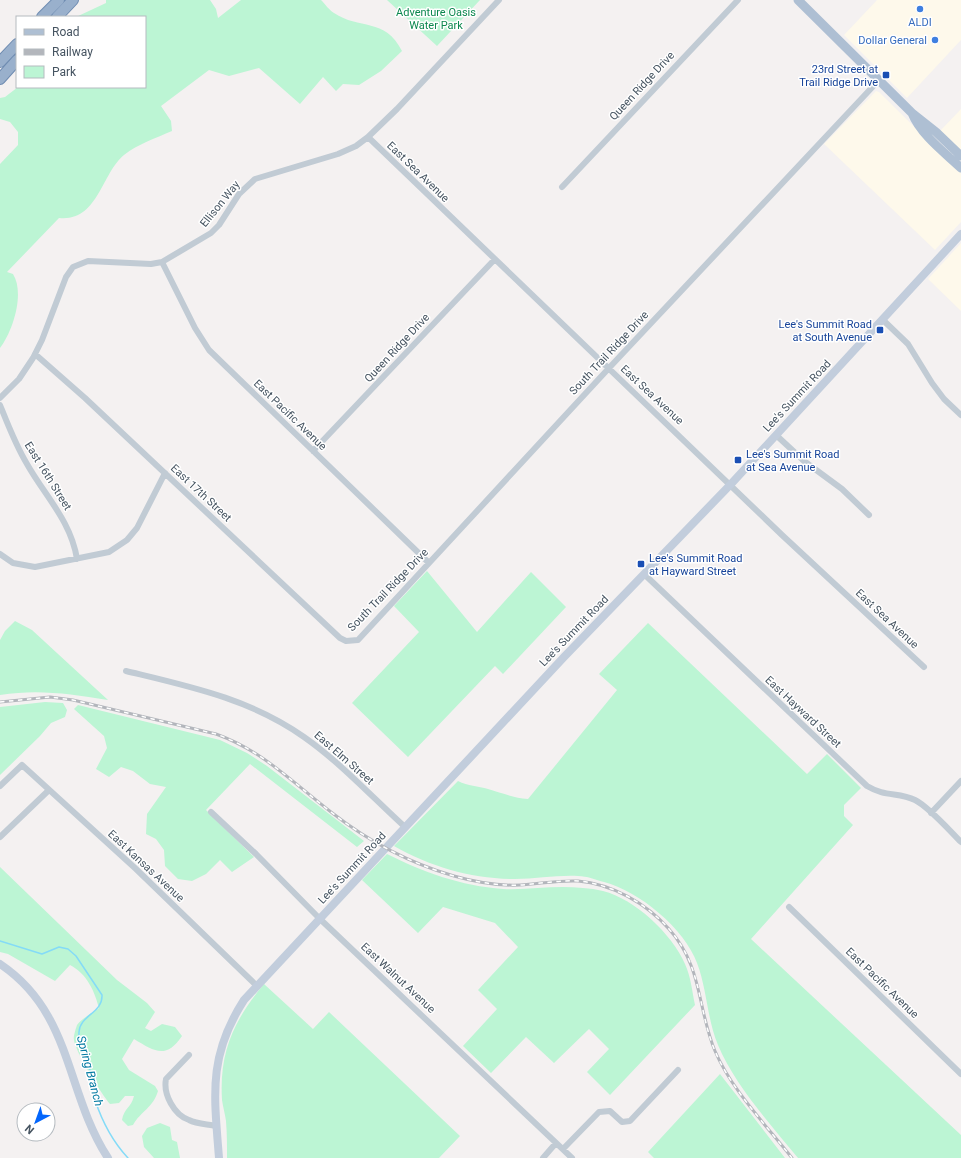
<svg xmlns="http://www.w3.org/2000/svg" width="961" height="1158" viewBox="0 0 961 1158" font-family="Roboto,sans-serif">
<rect width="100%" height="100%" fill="#f4f1f1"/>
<path fill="#fef9eb" d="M877,0H961V40L907,98L844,35Z
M876,91L879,92L961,173V222L935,250L824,144Z
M961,109V151L940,131Z
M961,243V311L928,279Z"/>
<path fill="#bcf5d4" d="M106,0H210L216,9L218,18L241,0H321C325,4 329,10 334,13C359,30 385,17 402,51L381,71L359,85L343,84L336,91L323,77L300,104L259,68L229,76L209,70L161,106L171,121L172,131C156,138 138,144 124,155C101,174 98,222 59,218L7,272L13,274C25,293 13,331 0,348V164L18,145V132L10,122L0,119V98L5,97L18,87H145V17H76L106,3Z
M387,0H480L437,46Z
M427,571L477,632L531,572L566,607L503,674L495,666L408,757L352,703L419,632L394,606Z
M15,621L32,630L108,700C69,694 39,689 0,695V640L5,631Z
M648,623L807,774L827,754L861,788L844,805V816L853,825L751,939L961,1135V1158H798C771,1125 734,1084 718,1045C707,1019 707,989 697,963C685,929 639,891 604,882C596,880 587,876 578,876C557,875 536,879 515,879C472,879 431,867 394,846L458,781C468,786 478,786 488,789C502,793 514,798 528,799L617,690L599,674Z
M45,702L63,703L67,710L65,717L51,723L40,736L0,775V707Z
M78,705L220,740L247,753L267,766L364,841L357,847L250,764L206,810L254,857L232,872L220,860L206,874L192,881L178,879L165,866L164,850L156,839L146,834L147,814L166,787L150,784L133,771L121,767L109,777L96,769L107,748L104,736L74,709Z
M387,854C423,872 461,886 503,889C524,890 543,887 563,887C576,887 590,888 603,891C635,899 672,934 685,964C691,977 692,991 695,1005L610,1095L587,1072L609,1049L589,1029L554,1063L526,1037L491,1073L463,1046L497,1009L478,990L518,947L495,923L443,907L418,933L362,880Z
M0,867L117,980L147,1003L155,1012L145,1028L151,1031L162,1024L175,1027L182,1036C166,1060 154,1051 134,1039L122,1059L129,1070L155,1086L158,1091C153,1108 141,1111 133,1125L128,1126L122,1120C124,1108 131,1108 134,1096H125L119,1103L110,1104C102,1095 75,1051 74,1040C73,1037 76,1028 77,1025C82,1018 93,1013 99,1008C94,990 87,974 70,965L55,981L8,954L0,952Z
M264,984L313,1029L329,1012L460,1136L439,1158H227C227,1146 227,1133 226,1121C225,1114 223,1107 222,1100C219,1052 234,1020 264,984Z
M720,1074L785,1158H654L648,1152Z
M160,1123L170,1127L172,1140L177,1142L180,1158H154L144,1147L142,1136L147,1128Z"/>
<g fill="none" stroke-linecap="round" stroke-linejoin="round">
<path stroke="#84dbf7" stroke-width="1.5" d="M0,941L42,954L59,947L68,949L76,956L102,995C103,1013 80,1015 79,1032C78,1045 86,1058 90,1070C93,1079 92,1090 95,1100C102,1121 113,1142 128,1158"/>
<defs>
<path id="trunk" d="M42,17L59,0
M57,17L73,0
M0,62L17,44
M0,79L17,60"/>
</defs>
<use href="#trunk" stroke="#6f8cb1" stroke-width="12"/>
<path stroke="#c1cbd4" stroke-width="6" d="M368,137L782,535L924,667
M562,187L738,0
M162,262L195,328L209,350L429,563
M882,319L908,344L932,383L944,399L961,415
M35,354L85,398L340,638L346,641L358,640L609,368L879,80
M0,398L19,379L33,358L42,340L66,277L73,267L88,261L151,264L162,262L211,233L219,225L239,194L255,179L338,154L356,146L368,137L397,109L499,0
M0,405C8,425 16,446 27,464C45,496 71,521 77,559
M776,435L804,461L842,489L869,515
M313,451L495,259
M0,554L13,563L35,567L109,552L127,540L137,528L165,473
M644,574L867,786C885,797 899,792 915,800C929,807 949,830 961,842
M126,671C188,686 251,699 304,737C341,763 372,797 405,827
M0,786L22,765L136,869L256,985
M211,812L256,854L320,919L572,1158
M931,813L961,781
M0,837L49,790
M789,907L961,1074
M189,1055L166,1079C163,1094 174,1115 189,1120C197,1124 207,1124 216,1126
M563,1149L599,1112L610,1111L622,1122L630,1121L678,1070
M543,1158L556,1143"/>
<path stroke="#c2cddc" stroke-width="8" d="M0,964C73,1013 65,1092 108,1158
M219,1158C214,1094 208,1056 244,1000L564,657L731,484L961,234"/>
<path stroke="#aebfd3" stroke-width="9" d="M798,0L912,113L936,132L961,156
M912,113C921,135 944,152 961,168"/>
<use href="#trunk" stroke="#99b0cc" stroke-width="10"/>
<defs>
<path id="rail" d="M0,702L50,697L73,700L216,734C263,751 292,782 331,812C368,841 409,863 454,876C475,882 498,886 520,885C539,884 558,880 578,881C612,884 646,903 669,929C703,967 697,1008 715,1051C731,1089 766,1125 792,1158"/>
</defs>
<use href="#rail" stroke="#b3b6bc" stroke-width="3"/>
<use href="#rail" stroke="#fff" stroke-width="1.5" stroke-dasharray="4.5" stroke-linecap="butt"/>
</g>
<g fill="#3f7fe0" stroke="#fff" stroke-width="1.5">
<circle cx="920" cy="9" r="4"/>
<circle cx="935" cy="40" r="4"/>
</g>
<g fill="#1a4fb4" stroke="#fff" stroke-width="1.5">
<rect x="882" y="71" width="8" height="8" rx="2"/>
<rect x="876" y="326" width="8" height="8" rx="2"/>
<rect x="734" y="456" width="8" height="8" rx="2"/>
<rect x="637" y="560" width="8" height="8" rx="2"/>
</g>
<g text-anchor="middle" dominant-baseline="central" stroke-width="3" stroke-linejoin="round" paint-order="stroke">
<g font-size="11" fill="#0c884f" stroke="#fff">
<text x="436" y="12">Adventure Oasis<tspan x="436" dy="13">Water Park</tspan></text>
</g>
<g font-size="11" fill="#366cbe" stroke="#fff">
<text x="920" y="22">ALDI</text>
<text x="927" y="40" text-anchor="end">Dollar General</text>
</g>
<g font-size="11" fill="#164399" stroke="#fff" text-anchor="end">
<text x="878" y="69">23rd Street at<tspan x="878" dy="13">Trail Ridge Drive</tspan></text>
<text x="872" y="324">Lee's Summit Road<tspan x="872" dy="13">at South Avenue</tspan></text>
<text x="746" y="454" text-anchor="start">Lee's Summit Road<tspan x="746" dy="13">at Sea Avenue</tspan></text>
<text x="649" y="558" text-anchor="start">Lee's Summit Road<tspan x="649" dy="13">at Hayward Street</tspan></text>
</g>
<g font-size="11" fill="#465461" stroke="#fff">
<text transform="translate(642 86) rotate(-47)">Queen Ridge Drive</text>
<text transform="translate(418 172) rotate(44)">East Sea Avenue</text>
<text transform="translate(220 204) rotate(-51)">Ellison Way</text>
<text transform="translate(397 348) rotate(-47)">Queen Ridge Drive</text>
<text transform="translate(609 353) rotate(-47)">South Trail Ridge Drive</text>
<text transform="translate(652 395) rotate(43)">East Sea Avenue</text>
<text transform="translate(797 396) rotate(-47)">Lee's Summit Road</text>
<text transform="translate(290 415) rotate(44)">East Pacific Avenue</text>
<text transform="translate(48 476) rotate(58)">East 16th Street</text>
<text transform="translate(201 493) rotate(43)">East 17th Street</text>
<text transform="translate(388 590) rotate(-46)">South Trail Ridge Drive</text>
<text transform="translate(887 619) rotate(43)">East Sea Avenue</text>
<text transform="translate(574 631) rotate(-46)">Lee's Summit Road</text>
<text transform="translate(803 712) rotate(43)">East Hayward Street</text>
<text transform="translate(344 758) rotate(41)">East Elm Street</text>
<text transform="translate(146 866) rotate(43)">East Kansas Avenue</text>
<text transform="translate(352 868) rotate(-47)">Lee's Summit Road</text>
<text transform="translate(398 978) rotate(43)">East Walnut Avenue</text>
<text transform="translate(882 983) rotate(44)">East Pacific Avenue</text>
</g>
<g font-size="12" font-style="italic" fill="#037aa2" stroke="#fff">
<text transform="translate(90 1071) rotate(75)">Spring Branch</text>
</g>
</g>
<rect x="16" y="16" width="130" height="72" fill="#ffffff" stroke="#b5bbc0"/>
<rect x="24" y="29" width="20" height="6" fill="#aebfd3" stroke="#b5bbc0"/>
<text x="52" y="36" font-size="12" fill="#465461">Road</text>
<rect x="24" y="49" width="20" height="6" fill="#b3b6bc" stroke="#b5bbc0"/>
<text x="52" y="56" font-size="12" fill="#465461">Railway</text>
<rect x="24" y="66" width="20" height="12" fill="#bcf5d4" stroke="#b5bbc0"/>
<text x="52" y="76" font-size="12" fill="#465461">Park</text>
<g transform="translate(36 1122) rotate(221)"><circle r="19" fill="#ffffff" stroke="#b5bbc0"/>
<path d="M0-3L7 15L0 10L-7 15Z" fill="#0366fc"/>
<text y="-6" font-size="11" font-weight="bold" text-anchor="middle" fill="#465461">N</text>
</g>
</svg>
